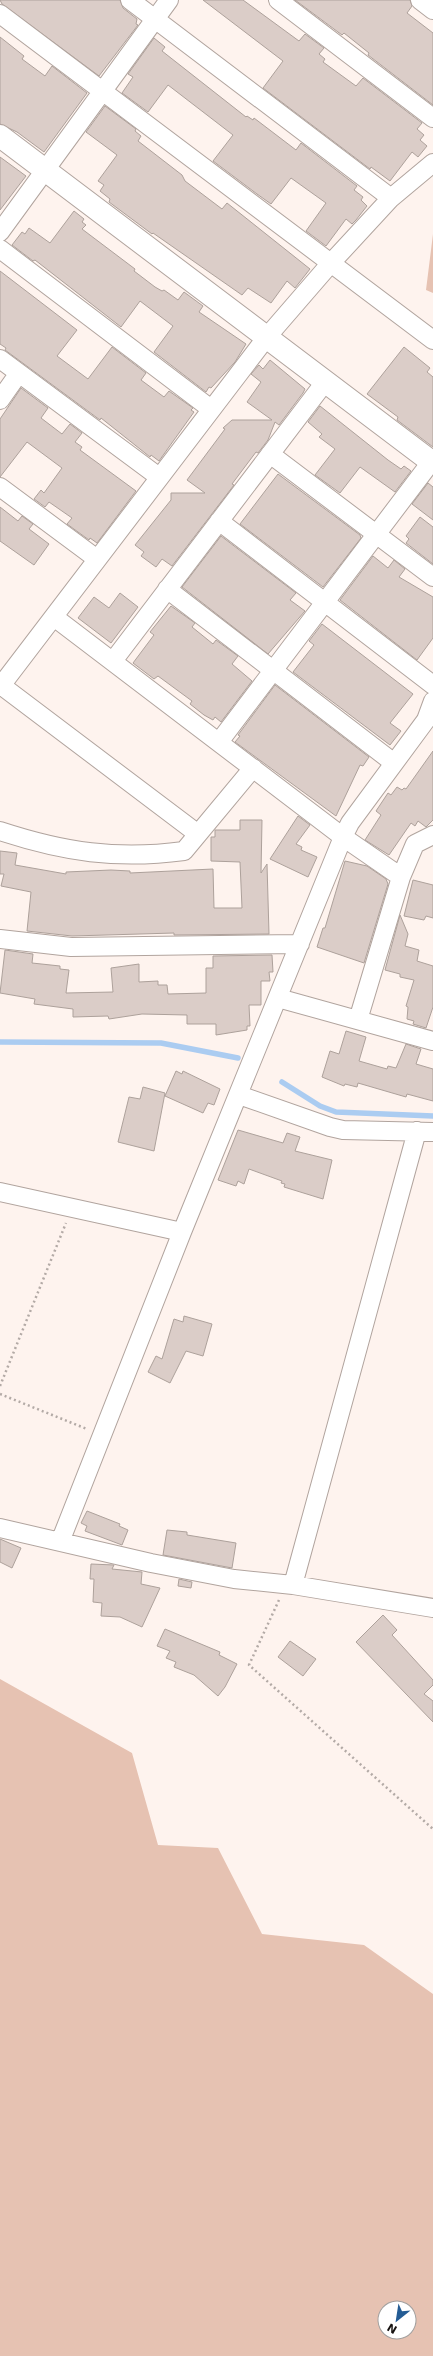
<svg xmlns="http://www.w3.org/2000/svg" width="433" height="2356" viewBox="0 0 433 2356" font-family="'DejaVu Sans',sans-serif">
<rect width="100%" height="100%" fill="#fef3ee"/>
<path fill="#e6c2b2" fill-rule="evenodd" d="M433,234V293L426,290Z
M0,1679L132,1753L158,1845L218,1848L262,1934L364,1945L433,1994V2356H0ZM385,2308H409V2332H385Z"/>
<g fill="none" stroke-linecap="round" stroke-linejoin="round">
<path stroke="#abccf1" stroke-width="5.5" d="M0,1042L161,1043L238,1058
M282,1082L320,1106L336,1112L433,1116"/>
</g>
<path fill="#dbcdc8" stroke="#ada19b" d="M0,0H120L123,8L137,19L136,24L138,25L99,76L2,4Z
M203,0H243L299,41L305,34L324,48L319,54L325,59L323,62L356,86L363,78L422,123L417,129L424,135L420,140L427,146L418,157L412,152L390,181L371,167L370,169L263,88L283,61Z
M295,0H410L412,6L407,13L433,33V105L368,55L369,53L344,33L342,35Z
M0,37L24,56L22,59L45,76L52,66L87,93L44,152L17,132L0,124Z
M154,38L165,47L162,51L246,117L247,116L253,120L254,118L296,150L301,143L357,186L354,190L363,197L361,200L367,206L356,220L352,224L346,219L326,246L306,231L326,203L291,178L271,204L257,194L213,161L233,135L168,85L148,112L122,93L133,77L128,74Z
M105,106L136,129L135,131L141,136L138,141L182,175L185,181L222,209L227,203L310,269L295,288L287,281L271,303L248,288L242,295L153,233L152,234L109,202L110,199L100,191L104,185L98,181L117,155L86,132Z
M0,157L26,176L0,210Z
M74,211L84,219L82,222L86,225L82,229L135,269L134,271L155,287L162,291L164,290L178,300L184,292L203,306L199,312L246,344L235,362L211,388L209,387L206,392L154,352L173,326L140,301L121,327L35,260L33,261L12,245L22,232L25,234L29,228L50,243Z
M0,271L77,330L57,356L88,379L112,347L146,373L141,380L164,397L169,391L193,408L191,410L194,412L159,461L151,455L150,457L101,418L100,420L5,350L6,348L0,344Z
M404,347L430,368L427,372L433,377V447L397,420L398,417L367,394Z
M270,360L305,389L303,393L279,425L275,422L268,440L258,453L256,452L232,484L234,485L172,566L162,559L156,567L141,556L144,552L135,545L171,500V493H205L187,480L225,429L223,428L232,420H272L247,402L261,382L251,374L259,365L263,369Z
M21,388L48,408L41,418L62,434L70,424L82,433L75,442L82,447L80,450L136,491L97,543L90,538L89,540L67,524L72,518L49,502L45,507L34,499L41,490L44,493L62,468L27,442L0,477V419Z
M320,406L388,460L401,469L404,466L411,471L395,492L360,467L340,493L315,475L335,449L319,437L322,434L308,422Z
M278,474L360,535L361,538L323,587L240,524Z
M428,483L433,487V520L412,504Z
M0,507L18,521L22,516L33,524L29,529L49,544L34,565L0,541Z
M420,517L433,527V564L406,543L409,539L406,536Z
M221,536L296,593L290,600L305,611L268,654L182,587Z
M373,556L388,568L394,560L405,569L399,577L433,597V638L417,660L340,600Z
M120,593L138,607L111,643L78,618L94,597L109,608Z
M171,606L195,623L192,627L213,644L216,640L238,656L232,664L252,681L221,722L215,717L213,720L204,715L190,704L192,701L158,676L154,679L133,663L154,635L150,632Z
M322,624L413,694L390,723L401,731L390,745L293,672L314,645L309,641Z
M275,685L369,757L363,766L360,765L336,816L235,742L240,736L238,735Z
M433,751V820L426,827L418,821L415,826L411,823L389,855L365,840L381,815L376,811L388,793L391,795L397,787L402,790L404,788L406,789Z
M298,816L310,825L296,844L302,847L301,850L317,857L308,877L270,859Z
M240,820H262L261,873L267,864L269,934L174,935V933L72,936L27,931L31,892L1,886L4,874H0V851L17,853L15,865L66,874V872L111,870L130,871V873L213,869L214,908H242L240,862L211,861V837H215V830H240Z
M345,861L367,866L386,879L388,884L364,963L317,947L323,928H325Z
M413,880L433,885V918L426,916L424,920L404,916Z
M400,915L408,934L405,946L419,950L417,961L433,966V1007L426,1028L413,1024L414,1021L407,1019L408,1007L406,1006L414,980L400,977V974L385,970Z
M5,950L33,954L32,963L60,966V969L69,970L66,993L113,992L111,968L139,964V982L158,981V985H167L168,994L206,993V968H213V956L272,955L273,972H269L270,981H261V1005H249L250,1026H247V1030L216,1035V1024H187V1015L142,1014L109,1019L108,1016L73,1017V1009L34,1004L35,999L0,993Z
M346,1031L366,1037L359,1061L387,1069L388,1066L396,1068L406,1044L421,1049L416,1064L433,1069V1101L407,1094L406,1097L358,1083L357,1087L345,1084L344,1086L322,1077L330,1051L339,1054Z
M176,1071L182,1074L183,1071L220,1089L214,1105L208,1103L203,1113L165,1096Z
M143,1087L165,1093L154,1151L118,1142L129,1097L140,1099Z
M238,1130L283,1143L287,1133L300,1137L295,1151L332,1160L323,1199L284,1187L285,1184L281,1183L282,1181L249,1169L244,1184L238,1181L236,1186L218,1180Z
M184,1316L212,1324L203,1356L186,1351L170,1383L148,1372L156,1356L162,1359L174,1319L183,1322Z
M87,1511L120,1524L119,1526L128,1530L122,1545L85,1531L87,1526L81,1523Z
M167,1530L187,1532V1535L236,1543L232,1568L163,1555Z
M0,1539L21,1548L12,1568L0,1562Z
M91,1564L114,1565L112,1569L142,1572L141,1584L160,1588L142,1627L120,1617L101,1616L102,1603L93,1602L94,1579H90Z
M179,1579L192,1582L191,1588L178,1586Z
M383,1615L397,1630L392,1635L433,1680V1685L424,1694L433,1701V1722L356,1642Z
M165,1629L220,1652L219,1655L237,1664L225,1687L218,1696L194,1675L174,1667L176,1662L166,1658L170,1651L157,1646Z
M290,1641L316,1659L303,1676L278,1657Z"/>
<g fill="none" stroke-linecap="round" stroke-linejoin="round">
<defs>
<path id="minor" d="M130,0L391,198
M278,0L433,118
M420,0L433,10
M0,14L433,340
M0,232L169,0
M0,249L211,409
M0,359L159,477
M0,400L19,373
M270,454L433,577
M0,487L97,559
M219,521L433,685
M167,589L394,763
M54,617L343,837L401,877
M113,661L325,382
M2,686L198,834
M0,687L266,338L330,264L391,198L433,163
M219,742L431,462
M0,831C64,852 117,860 184,851L253,768
M0,939L71,947L300,944
M278,998L433,1041
M358,1020L401,877L415,844L433,835
M239,1095L330,1127L343,1130L433,1132
M0,1192L182,1232
M0,1528L151,1563L234,1579L293,1585L433,1608
M60,1542L182,1232L343,837L350,823L426,720L433,701
M293,1585L417,1131"/>
<path id="tertiary" d="M0,136L433,463"/>
</defs>
<use href="#minor" stroke="#b1a49e" stroke-width="20"/>
<use href="#tertiary" stroke="#b1a49e" stroke-width="24"/>
<path stroke="#b3aaa6" stroke-width="2.5" stroke-dasharray="2 3" stroke-linecap="butt" d="M0,1386L66,1223
M0,1394L87,1429
M279,1600L249,1665L433,1829"/>
<use href="#minor" stroke="#fff" stroke-width="18"/>
<use href="#tertiary" stroke="#fff" stroke-width="22"/>
</g>
<g transform="translate(397 2320) rotate(210)"><circle r="19" fill="#ffffff" stroke="#a2a09f"/>
<path d="M0-3L7 15L0 10L-7 15Z" fill="#245c94"/>
<text y="-6" font-size="11" font-weight="bold" text-anchor="middle" fill="#161210">N</text>
</g>
</svg>
